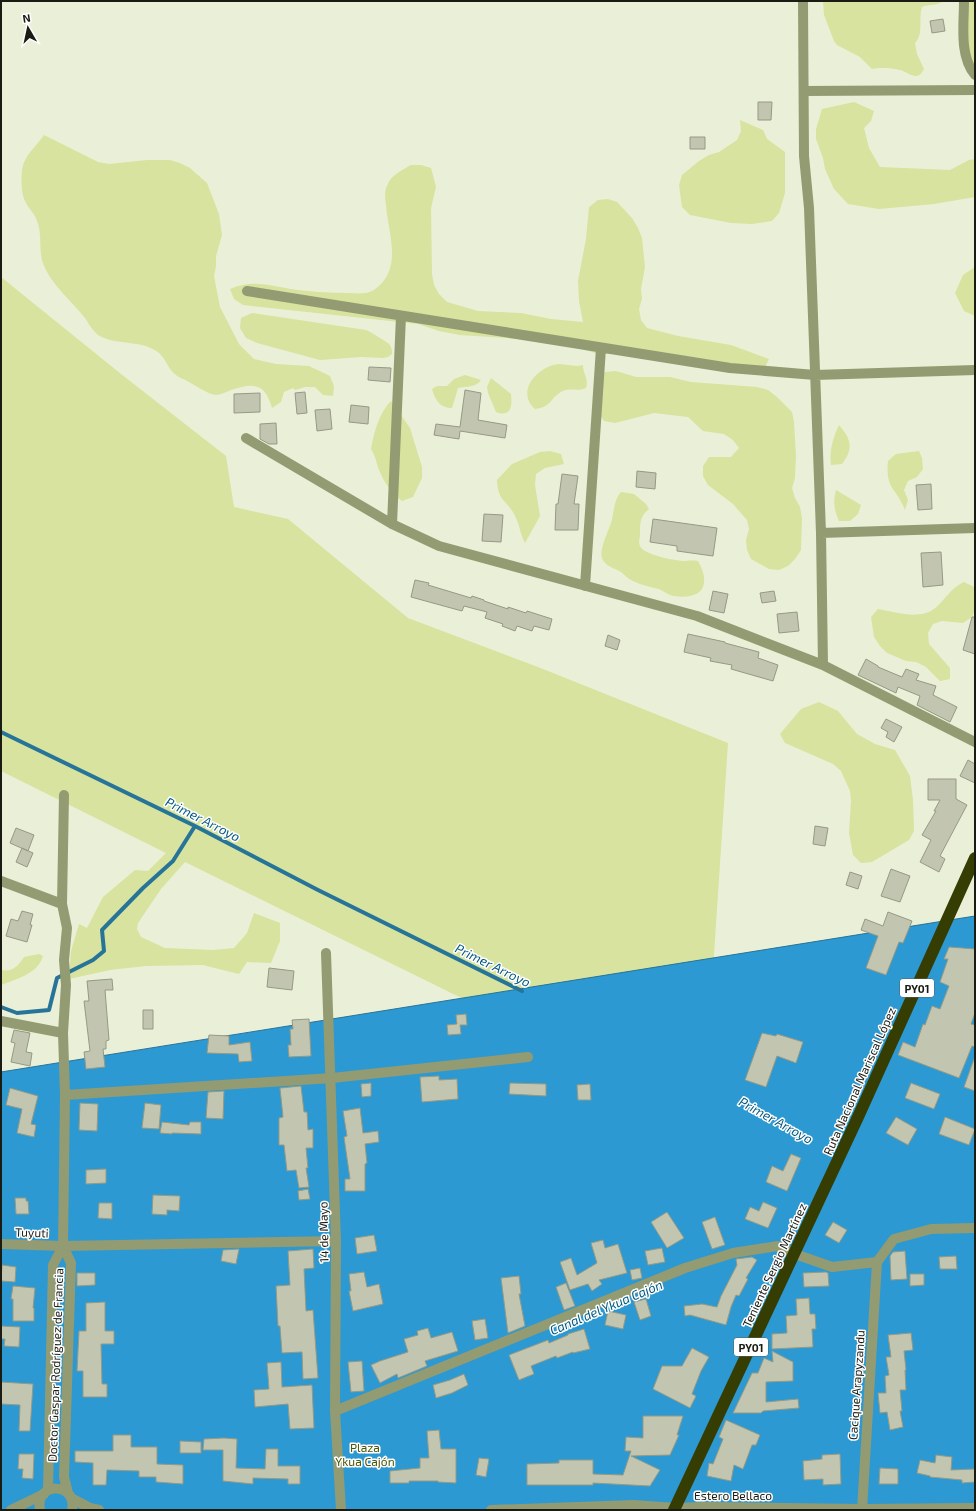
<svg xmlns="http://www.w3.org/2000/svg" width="976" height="1511" viewBox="0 0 976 1511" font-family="'Exo 2',sans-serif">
<rect width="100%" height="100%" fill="#eaefd8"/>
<path fill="#d7e39e" d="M823,1H943C938,6 929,4 922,7C918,19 924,34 915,43L917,54L924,69C917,83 909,72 900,70C893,68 878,67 872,69L860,57L837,45L834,41L824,15Z
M968,1H975V66L968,55Z
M854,102L874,111L871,121L864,128L869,148L880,167L950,170L969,160L975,159V197L934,204L879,209L848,204L834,189L825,169L823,158L816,139V129L822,109Z
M740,120L763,130L767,139L785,152V193L779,213L772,221L752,224L731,223L690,215L682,207L679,185L682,175L699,161L709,155L719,152L737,140L741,131Z
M44,135L98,162L109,164L147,160H170L180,163L190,168L207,183L219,214L222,235L216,256V266L214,276L220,307L239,344L254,359L276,364L309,366L330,376L334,386L333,396L323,395L315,387H305L295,390L293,388L284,392L281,402L272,408C265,382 253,383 231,390C226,392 220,395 216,395C207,394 192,383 183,379C167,372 169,362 159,353C142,339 115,346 98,335C92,330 89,324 85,318C72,301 48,282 42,260C39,247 42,233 37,221C35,214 29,209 26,203C21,194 21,181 22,170C24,155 36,147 44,135Z
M411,165H421L431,168L436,187L431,208L432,274L434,285L439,294L447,302L478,311L521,313L551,319L583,322L579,301L578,281L586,239L589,207L598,200L608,199L617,202L632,218L638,228L642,238L645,267L641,289L642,299L639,309L641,320L647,328L678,336L731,345L769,359L764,369L632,354H599L567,345L536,340L460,335L439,331L418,324L243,305L234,299L230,289C254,278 274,287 298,290C314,292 331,293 347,293C356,293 366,295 374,290C404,269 388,234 386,205C385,198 384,190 388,184C392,174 403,170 411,165Z
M975,267V316L964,311L955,293L963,275Z
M1,277L121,374L226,456L234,507L288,519L408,618L538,667L728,743L707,1060L496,1015L185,862L161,889L138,923L137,929L141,937L165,948L213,950L234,948L247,933L254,913L280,923V941L271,963L247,962L239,974L203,965L146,966L110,970L69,979L71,951L79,924L87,928L103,897L135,870L148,871L166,853L1,771Z
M252,313L366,330C369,331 387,342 389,344C392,347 392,351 392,354L388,357L383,358L361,357L320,360L257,343L246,338L240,328L241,318Z
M559,364L577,366L583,365C583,374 589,379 586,388C578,392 568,387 561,392C549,399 552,407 535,409C515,391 538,366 559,364Z
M616,371L636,377H670L691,382L757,387L768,390L777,397L792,412L794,422L796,456L795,478L792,488L795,498L800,507L802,518L801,550L795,559L788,566L779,570L769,569L751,559L747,550L746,540L749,529L747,520L733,504L708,485L703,476V466L709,457H731L739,448L733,440L724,434L703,431L688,417L654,413L615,423L604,421L598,412L593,391L605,372Z
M465,375L481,380C476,388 466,386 458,388L452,408C440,408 435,400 432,389L437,386H447L454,379Z
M491,378L511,394C512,405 512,418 496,412L488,393L487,387Z
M391,401L410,428L422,467V478L413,497L402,501C392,494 384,482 379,470C376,462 376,457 371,449C374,432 379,413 391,401Z
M839,425C851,439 854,448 842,464L831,465C829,451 833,438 839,425Z
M550,451L561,454L564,464L545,468L536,474L535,485L540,516L525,543C520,534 520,525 515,516C507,499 498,503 497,480L512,464L540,452Z
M919,451L922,458L923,469L917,477L908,481L904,490L908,500L905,510C897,488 885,490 888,461L896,454Z
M836,490L861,505L858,514L850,521H839C834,510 833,502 836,490Z
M621,492L634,494L646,504L649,509C640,516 640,523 640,534C640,538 638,542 640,546C644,555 673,560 683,561C689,561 692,560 698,561C703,570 706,578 703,587C699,598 679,598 670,595C666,593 663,591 659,589C650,587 641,585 633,581C628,579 625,575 621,572C614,568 605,566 602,558C599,550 608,532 611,523C614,513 614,499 621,492Z
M964,582L974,587L975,610L972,617L963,623L942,621L933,624L928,633L929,644L950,668V679L940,681L926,667L916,662L906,661L887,653L880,646L874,637L871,617L878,609C895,612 919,620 934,609C946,600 948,590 964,582Z
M819,702L838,711L857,734L875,744L895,750L910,776L913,800L914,831L909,840L872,862L861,863L853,855L849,833L851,801L850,791L841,771L833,764L785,743L780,734L801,709Z
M39,954L43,956C38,974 16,979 1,985V970C13,972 18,966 24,957Z"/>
<path fill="#2c99d2" stroke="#277499" d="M975,916V1510H1V1072Z"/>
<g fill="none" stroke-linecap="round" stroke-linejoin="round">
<path stroke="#277499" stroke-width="4" d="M1,732L195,826L318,890L522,991
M1,1007L17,1013L49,1010L57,978L93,960L104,951L102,930L143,888L173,861L195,826"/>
</g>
<path fill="#c2c6b0" stroke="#959a84" d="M943,19L945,31L932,33L930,21Z
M758,102H772L771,120H758Z
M690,137H705V149H690Z
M369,367L391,368L390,382L368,380Z
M465,390L481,393L478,420L507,425L505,438L460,431L459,439L434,435L436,424L460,427Z
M305,392L307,413L297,414L295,393Z
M260,393V412L234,413V394Z
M351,405L369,407L368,424L349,422Z
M330,409L332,429L317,431L315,410Z
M276,423L277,444H269L260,439V424Z
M637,471L656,473L655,489L636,487Z
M562,474L578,476L574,504H579L578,530H555L556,504H558Z
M931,484L932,509L918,510L916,485Z
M484,514L503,515L501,542L482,541Z
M653,519L717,528L713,556L677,551V546L650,542Z
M941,552L943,585L923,587L921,553Z
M415,580L429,583L428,585L471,598L472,596L484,600V601L508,609V607L526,613L527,611L552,619L549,630L534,626L532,631L517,626L515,631L502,626L503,624L485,618L487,612L464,606L462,611L411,597Z
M713,591L728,594L724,613L709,610Z
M774,591L776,601L762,603L760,593Z
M797,612L799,631L779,633L777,614Z
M972,617H975V654L963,650Z
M688,634L725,642V643L759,652L758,658L778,665L773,681L731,669L732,665L710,661L711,658L684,652Z
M608,635L620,640L617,650L605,646Z
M866,659L878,666V667L902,677L906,669L919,674L916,680L936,686L933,695L957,707L950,722L917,705L920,696L898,687L896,693L858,675Z
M886,719L902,727L894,742L886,737L888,732L881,728Z
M968,760L975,764V783L960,776Z
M928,779H956V799L967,805L940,856L945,859L939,872L920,862L931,840L922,835L936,811H934L940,800H928Z
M815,826L828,828L825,846L813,844Z
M16,828L34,835L28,851L10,843Z
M22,848L33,853L27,867L16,862Z
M891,869L910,876L900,902L881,896Z
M850,872L862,876L858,889L846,885Z
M22,911L33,914L30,925H32L27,942L6,936L11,919L18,921Z
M888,912L912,921L903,943L899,942L886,975L866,968L878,936L861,930L865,919L883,926Z
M949,947L975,949V1013L971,1024L975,1025V1047L972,1046L959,1078L898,1055L903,1042L915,1047L923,1024L925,1025L932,1006L940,1009L949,986L940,982L948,959H944Z
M269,968L294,971L292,990L267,987Z
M112,979L113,990H105L109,1040L106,1041V1049H103L105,1067L86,1069L84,1052L90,1051L84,1001H89L87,981Z
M143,1010H153V1029H143Z
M466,1014L467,1025H460L461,1034L448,1035L447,1025L457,1024L456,1015Z
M309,1019L311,1056L289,1057L288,1045H291L290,1029H293L292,1020Z
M14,1030L30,1033L26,1052L32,1053L30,1066L11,1062L15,1043L11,1042Z
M762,1033L776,1036L777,1034L803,1042L796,1063L777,1056L766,1087L745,1080Z
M209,1035L229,1036V1045L250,1042L252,1061L239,1062L238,1054L207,1053Z
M974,1059H975V1091L964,1087Z
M439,1076V1080L457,1079L458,1099L422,1102L420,1077Z
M371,1083V1096L362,1097L361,1084Z
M510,1083L546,1084V1096L509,1094Z
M911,1083L940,1094L934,1109L905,1098Z
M590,1084L591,1100H578L577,1085Z
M301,1086L304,1112H307L308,1130L313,1129V1148H306L308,1168H306L309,1187L299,1188L296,1170L287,1171L284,1145H279V1118L283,1117L280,1088Z
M10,1088L38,1096L31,1124L36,1125L34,1137L17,1133L22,1109L6,1105Z
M224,1091L223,1119L206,1118L208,1092Z
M80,1103L98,1104L97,1131L79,1130Z
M145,1103L161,1105L159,1129L142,1128Z
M360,1108L363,1133L378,1131L379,1142L365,1144L367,1163L365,1164V1191H345V1179H350L344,1137L347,1136L343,1111Z
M896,1117L917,1129L908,1145L886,1133Z
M945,1117L975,1129L969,1145L939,1134Z
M162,1122L189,1125L190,1122H201V1134L172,1133V1134L160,1133Z
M791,1154L801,1158L787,1191L766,1182L772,1166L783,1171Z
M106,1169V1183L86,1184V1170Z
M308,1189L310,1199L299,1200L298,1191Z
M153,1195L180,1196L179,1211L167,1210V1215L152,1214Z
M15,1198H26V1201H28L29,1214H16Z
M763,1202L777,1208L768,1228L745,1219L750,1207L759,1211Z
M99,1203H112V1219L98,1218Z
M667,1212L684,1238L667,1248L651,1222Z
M715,1217L725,1245L712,1249L702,1222Z
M833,1222L847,1230L839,1243L825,1235Z
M374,1235L377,1251L357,1254L355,1238Z
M603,1240L605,1248L618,1244L627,1273L599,1280L602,1284L592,1291L588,1284L570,1290L560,1262L571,1258L577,1275L597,1263L591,1243Z
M662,1248L665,1262L648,1265L645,1251Z
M239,1249L236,1264L221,1261L223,1250Z
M313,1249L314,1268L304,1269L306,1311L313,1310L318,1378L303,1379L302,1352L282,1353L280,1326H278L276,1286L290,1285L288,1251Z
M905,1251L907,1279L891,1280L890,1256L893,1252Z
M956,1256L957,1269H940L939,1257Z
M752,1257L757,1260L746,1278L748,1279L739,1296L736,1295L731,1307L726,1325L690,1315L685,1316L684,1306L702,1304L717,1307L721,1296L737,1265L736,1259Z
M2,1265L16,1267L15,1282L1,1281Z
M640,1268L642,1278L632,1280L630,1270Z
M364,1272L367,1287L379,1284L383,1304L353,1311L349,1291H351L349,1274Z
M826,1272L828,1273L829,1286L804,1287L803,1273Z
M77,1273H95V1285L77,1286Z
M910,1274H924V1285L910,1286Z
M519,1276L521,1294H519L525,1326L508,1333L501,1278Z
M566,1283L575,1306L564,1310L556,1287Z
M13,1286L35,1288L33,1308H34V1321H13V1299H11Z
M809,1298L810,1314H815L816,1329H812L813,1347L772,1349V1334L787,1333L786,1316L797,1315L796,1299Z
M646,1299L651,1316L640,1320L634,1302Z
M105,1302V1331H114V1344H101L102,1384H107V1397H83V1371H77L79,1331H86V1303Z
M608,1311L626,1315L623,1329L605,1325Z
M485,1319L488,1338L475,1340L472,1321Z
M1,1326L20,1327L19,1347L4,1346L5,1339H1Z
M428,1328L431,1338L452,1332L458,1351L425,1361L427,1366L398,1378L397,1374L380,1383L371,1365L380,1361L408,1352L404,1339L418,1335L417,1331Z
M584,1329L590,1349L573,1353V1352L557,1358L556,1356L531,1366L534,1374L519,1380L509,1355L548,1340L549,1343L568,1335V1334Z
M911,1333L913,1350L904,1351L906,1370H905L906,1390H900L902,1411H900L903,1427L890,1430L887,1412L880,1413L878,1393H886L885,1376L889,1375L886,1357H891L888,1335Z
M692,1348L709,1357L701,1371L692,1394L696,1396L690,1408L653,1389L662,1366H682Z
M772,1351L793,1362V1381L766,1382V1402L798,1399L799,1408L763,1411L761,1413H733L752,1373H758L764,1358L773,1362Z
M362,1361L364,1391L351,1392L348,1362Z
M281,1362L282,1387L312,1385L314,1428L290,1429L288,1404L255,1407L254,1390L269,1389L267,1363Z
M464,1374L468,1385L452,1393L436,1398L433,1385L450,1380Z
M1,1382L33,1384L30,1431H19L20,1405L1,1404Z
M643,1416H683L677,1435H679L670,1455L631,1456L660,1470L650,1486L593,1483V1485H527V1464L559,1463V1460H593V1474L623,1475L631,1451H625L626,1437L643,1438Z
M726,1420L760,1435L756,1445H752L743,1469L734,1465L731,1481L707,1476L709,1463L713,1464L723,1439L719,1437Z
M439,1430L441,1449H456V1483L438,1482V1481H409V1483H390V1471L420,1468V1458H429L427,1431Z
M113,1435H131V1447H157V1464L183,1465V1484L156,1482V1477H139V1471L107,1470L106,1485H93V1463L75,1462V1451H113Z
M224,1438L237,1439L236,1468L265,1469L266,1449H278V1466H300V1484H288V1479L253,1478V1484L223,1481V1450H203L204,1439Z
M180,1441L201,1442V1453H180Z
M19,1454H34L33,1479L22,1478L23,1469H18Z
M840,1454L841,1484L823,1485V1479L804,1480L803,1461L822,1459V1455Z
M936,1455L952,1457L951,1470L975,1469V1482L962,1483V1480L930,1477V1476L917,1473L920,1460L935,1463Z
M479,1458L489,1459L486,1477L476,1475Z
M880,1468L898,1469V1484H879Z"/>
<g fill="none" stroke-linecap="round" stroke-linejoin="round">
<path stroke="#939b72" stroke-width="10" d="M803,1L804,156L809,208L821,533L823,665
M964,1C964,25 959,55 975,75
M804,91L975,90
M247,291L730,368L815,375L975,370
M246,438L392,524L439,546L697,616L823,665L975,742
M392,524L401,316
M821,533L975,528
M585,586L601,348
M64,795L62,904L67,928L64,960L66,985L63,1033L65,1095L63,1246L71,1263L64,1477L68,1493
M1,881L62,904
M326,953L336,1241L335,1411L341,1510
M1,1021L63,1033
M65,1095L332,1078L528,1057
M1,1244L63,1246L336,1241
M335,1411L685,1268L733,1253L778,1246L795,1254L832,1267L877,1262L894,1239L931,1229L975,1228
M48,1490L53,1265L63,1246
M71,1498L90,1508L99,1510
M11,1510L44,1494
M40,1510C34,1481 78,1482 72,1510
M491,1510L634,1505L675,1508L703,1507L862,1509L975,1508
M862,1510L877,1262"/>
<path stroke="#363d02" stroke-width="12" d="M674,1510L858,1117L975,858"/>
</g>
<g text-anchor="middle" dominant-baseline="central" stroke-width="3" stroke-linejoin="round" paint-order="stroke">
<g fill="#fff" stroke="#5f605a" stroke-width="1">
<rect x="900" y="979" width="34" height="18" rx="3"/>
<rect x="734" y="1338" width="34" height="18" rx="3"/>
</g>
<g font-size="11" font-weight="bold" fill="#1a1c14">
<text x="917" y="988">PY01</text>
<text x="751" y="1347">PY01</text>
</g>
<g font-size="12" fill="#1a1c14" stroke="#fff">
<text transform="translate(859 1081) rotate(-66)">Ruta Nacional Mariscal López</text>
<text transform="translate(32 1232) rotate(2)">Tuyuti</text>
<text transform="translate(323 1232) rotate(-91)">14 de Mayo</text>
<text transform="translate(774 1265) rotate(-65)">Teniente Sergio Martínez</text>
<text transform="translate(55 1365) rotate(-88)">Doctor Gaspar Rodríguez de Francia</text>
<text transform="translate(856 1385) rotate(-86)">Cacique Arapyzandu</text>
<text x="733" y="1495">Estero Bellaco</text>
</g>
<g font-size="12" fill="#4c5506" stroke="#fff">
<text x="365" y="1447">Plaza<tspan x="365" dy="14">Ykua Cajón</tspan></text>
</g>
<g font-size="13" font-style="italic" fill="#045980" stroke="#fff">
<text transform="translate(203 819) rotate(27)">Primer Arroyo</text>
<text transform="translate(493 965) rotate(26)">Primer Arroyo</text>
<text transform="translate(776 1120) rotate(29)">Primer Arroyo</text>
<text transform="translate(606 1307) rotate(-23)">Canal del Ykua Cajón</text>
</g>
</g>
<rect width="976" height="1511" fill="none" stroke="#1a1c14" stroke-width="4"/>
<g transform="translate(28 28) rotate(351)" stroke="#ffffff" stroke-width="3" paint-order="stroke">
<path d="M0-3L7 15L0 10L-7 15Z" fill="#1a1c14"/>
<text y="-6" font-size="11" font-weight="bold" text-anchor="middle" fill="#1a1c14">N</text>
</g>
</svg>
